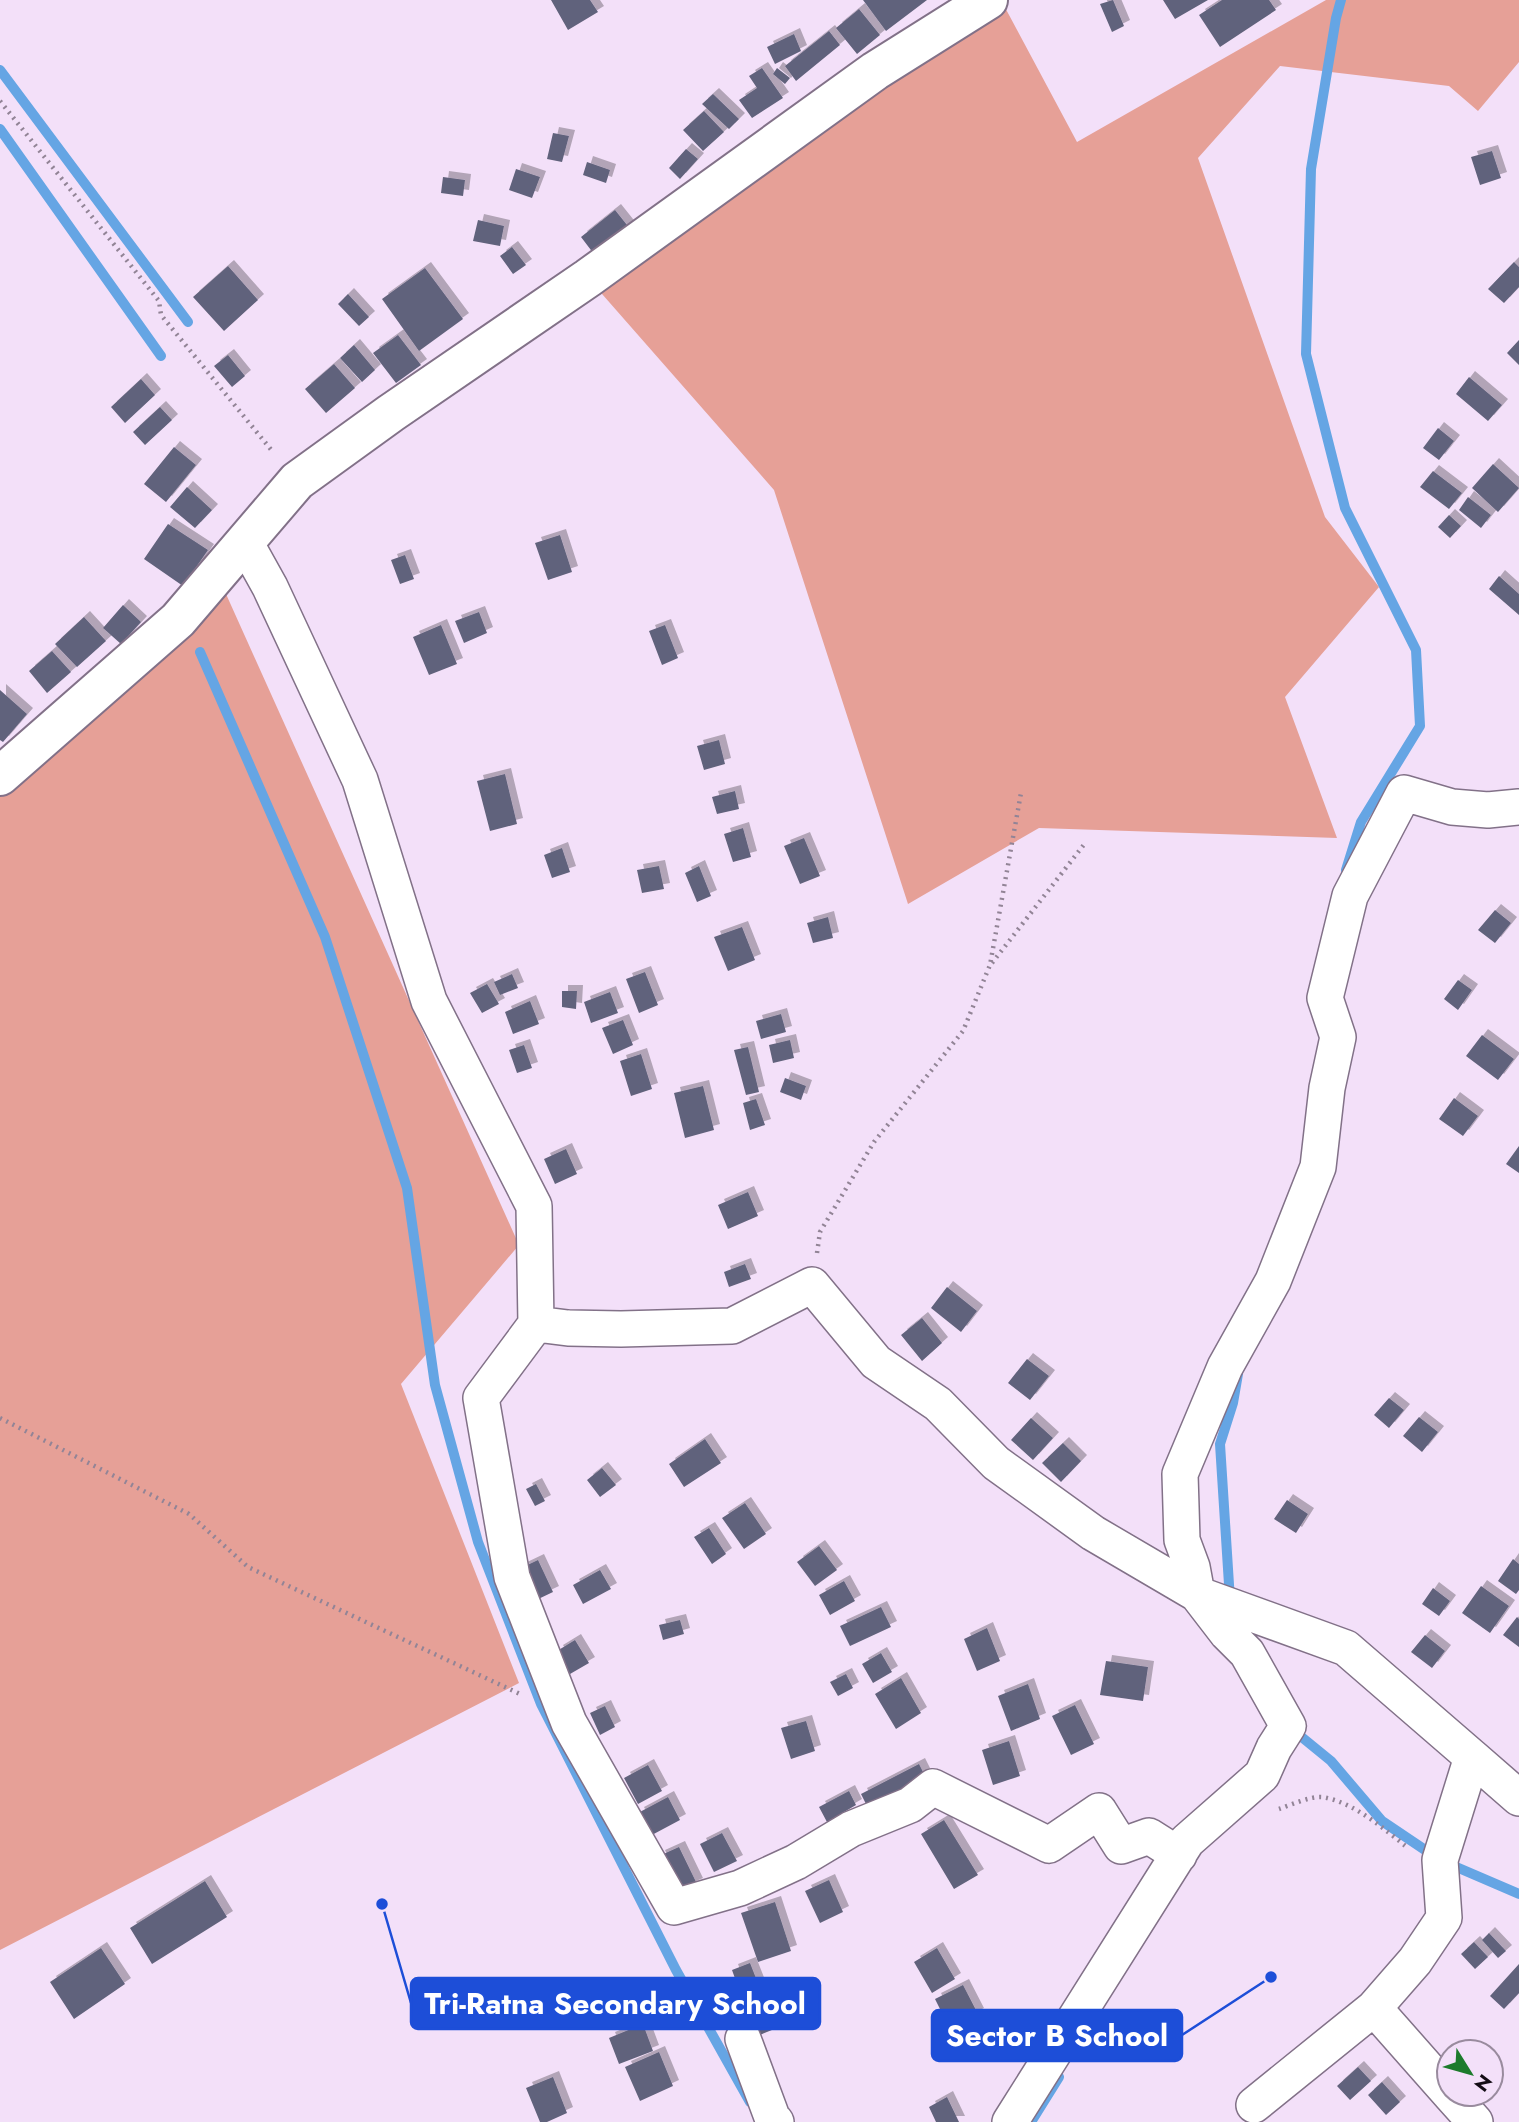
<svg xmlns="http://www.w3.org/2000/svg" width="1519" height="2122" viewBox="0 0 1519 2122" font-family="Jost,sans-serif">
<defs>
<filter id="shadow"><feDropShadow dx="6" dy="-6" stdDeviation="0" flood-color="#0004"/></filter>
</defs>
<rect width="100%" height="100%" fill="#f3e0f9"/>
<path fill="#e6a097" d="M1001,0L1077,142L1326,0H1519V62L1478,111L1449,86L1280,66L1198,158L1325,517L1379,587L1285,697L1337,838L1039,828L908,904L774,490L588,278Z
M217,574L519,1245L401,1384L519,1683L0,1950V776Z"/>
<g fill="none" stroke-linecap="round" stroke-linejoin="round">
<path stroke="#65a5e4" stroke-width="10" d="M1341,0L1336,18L1311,169L1306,354L1345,508L1416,650L1420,726L1361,822L1346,870
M0,70L188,322
M0,129L161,356
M200,652L325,937L407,1188L435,1385L478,1542L541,1704L676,1970L750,2102
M1230,1600L1220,1444L1233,1403L1238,1374
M1293,1730L1331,1761L1382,1821L1440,1860L1519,1894
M1031,2122L1059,2077"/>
</g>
<path fill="#61627b" filter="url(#shadow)" d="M551,0H590L598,12L568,30Z
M863,0H927L886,31Z
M1113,0L1124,26L1112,32L1100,4Z
M1163,0H1208L1175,19Z
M1222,0H1269L1276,10L1220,47L1199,15Z
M859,9L880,35L857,54L836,28Z
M829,31L840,45L796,81L785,66Z
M794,34L801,51L775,64L767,47Z
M762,68L783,98L752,118L739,100L757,88L749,76Z
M777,68L790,78L785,84L773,74Z
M713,94L739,119L729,129L702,104Z
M704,111L724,132L703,151L683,130Z
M553,133L569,136L562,162L547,159Z
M686,149L698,159L680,179L669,168Z
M1492,151L1501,178L1480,185L1471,157Z
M587,162L610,170L606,183L583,175Z
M516,169L540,177L532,198L509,190Z
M443,177L465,180L463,196L441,193Z
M615,210L631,230L597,258L581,237Z
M478,220L504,226L500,246L473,241Z
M512,247L526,265L513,274L500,256Z
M1514,262L1519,267V287L1504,303L1488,289Z
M228,266L258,300L224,331L193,297Z
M425,268L463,319L419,351L382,299Z
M348,294L369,317L359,326L338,304Z
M398,335L421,365L396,383L373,353Z
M1519,340V365L1507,353Z
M354,345L375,370L362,382L340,358Z
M228,355L245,376L232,387L214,366Z
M334,364L355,388L326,413L305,389Z
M1469,377L1502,405L1488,421L1456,394Z
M141,379L155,395L125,423L111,407Z
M160,407L172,420L145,445L133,432Z
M1438,428L1454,441L1439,460L1423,448Z
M174,447L196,465L166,502L144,484Z
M1493,464L1519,488L1498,512L1472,488Z
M1433,471L1462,493L1449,509L1420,487Z
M187,487L212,510L195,528L170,507Z
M1468,497L1491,515L1481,528L1459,510Z
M1449,515L1461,526L1450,538L1438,527Z
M168,524L208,550L183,586L144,559Z
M560,535L572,572L548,580L535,543Z
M405,555L414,579L400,584L391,560Z
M1499,576L1519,594V615L1489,589Z
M123,605L141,622L121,644L103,628Z
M479,612L487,633L464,643L455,621Z
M84,617L106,641L77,667L55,644Z
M441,625L457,664L429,675L413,637Z
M665,625L678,658L662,665L649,631Z
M52,651L71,672L47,693L29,671Z
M0,690L27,714L3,742L0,740Z
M719,740L725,764L704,770L697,746Z
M505,774L517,824L490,831L477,781Z
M735,791L739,809L717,814L712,797Z
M743,828L751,857L733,862L724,834Z
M804,838L820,876L800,884L784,846Z
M562,848L570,872L552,878L544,855Z
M659,866L664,889L642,893L637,870Z
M699,866L711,896L697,902L685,873Z
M1495,910L1511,923L1495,943L1478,930Z
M828,917L833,938L813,943L807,923Z
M742,927L755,960L728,971L714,937Z
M645,972L658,1005L639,1013L626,979Z
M512,974L518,988L500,995L494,982Z
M1458,980L1472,990L1458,1010L1444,999Z
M487,984L499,1004L482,1013L470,993Z
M562,991H577L576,1009L562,1007Z
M610,992L618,1013L591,1023L584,1002Z
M530,1001L539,1024L513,1034L505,1012Z
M781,1014L786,1032L761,1039L756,1021Z
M623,1020L633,1045L613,1054L602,1028Z
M1482,1035L1514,1059L1498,1080L1466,1056Z
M790,1040L794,1058L773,1063L769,1045Z
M524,1045L532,1068L517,1073L509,1050Z
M748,1047L759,1092L746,1095L734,1050Z
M641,1054L652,1089L631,1096L620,1061Z
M785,1078L806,1086L801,1100L780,1092Z
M703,1086L714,1130L685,1138L674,1093Z
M1454,1098L1478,1116L1463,1136L1439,1119Z
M756,1099L765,1125L750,1130L743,1103Z
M1519,1146V1173L1506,1164Z
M566,1149L577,1174L555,1184L544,1159Z
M748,1192L758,1216L728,1229L718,1205Z
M745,1264L751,1279L729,1287L724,1272Z
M947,1287L977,1311L961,1332L931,1308Z
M922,1318L942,1343L922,1361L901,1335Z
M1027,1359L1049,1376L1030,1400L1008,1383Z
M1389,1398L1404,1410L1389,1428L1374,1415Z
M1419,1417L1438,1432L1422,1452L1403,1436Z
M1031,1418L1053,1438L1033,1460L1011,1440Z
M705,1439L721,1463L684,1487L669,1464Z
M1063,1443L1081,1461L1061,1482L1042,1463Z
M602,1468L616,1485L600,1497L587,1480Z
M536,1484L545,1501L535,1506L526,1489Z
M1287,1500L1308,1514L1296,1533L1274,1519Z
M745,1503L766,1534L744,1549L722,1518Z
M709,1528L726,1554L712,1564L694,1537Z
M819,1546L837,1570L815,1586L797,1562Z
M1513,1559L1519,1564V1590L1516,1594L1498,1581Z
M538,1560L553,1592L532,1602L517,1570Z
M600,1570L611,1589L583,1604L573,1585Z
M844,1581L855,1601L830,1615L819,1595Z
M1481,1586L1509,1606L1490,1633L1462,1613Z
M1433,1588L1450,1601L1439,1616L1422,1604Z
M881,1607L891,1627L850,1646L840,1626Z
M1517,1617L1519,1619V1647L1503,1635Z
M680,1620L684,1634L663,1640L659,1625Z
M987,1628L1000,1661L977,1671L964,1639Z
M1425,1635L1445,1651L1432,1668L1411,1652Z
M575,1640L589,1663L570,1674L557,1651Z
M881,1653L892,1672L873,1683L862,1664Z
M1106,1661L1148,1667L1143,1701L1100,1695Z
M846,1674L853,1688L838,1696L830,1682Z
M901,1678L921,1713L896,1729L875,1694Z
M1028,1684L1040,1719L1011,1731L998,1696Z
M1075,1705L1094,1744L1071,1755L1052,1716Z
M605,1706L615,1727L600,1735L590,1713Z
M806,1721L815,1751L791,1759L781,1728Z
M1009,1741L1020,1776L993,1785L982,1750Z
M919,1764L928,1782L870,1812L861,1794Z
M648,1765L662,1791L638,1804L624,1778Z
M849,1791L856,1805L827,1822L819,1807Z
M668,1797L680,1820L650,1836L638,1813Z
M944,1820L978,1875L954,1889L921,1834Z
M722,1833L737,1861L714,1872L700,1844Z
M679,1847L697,1884L676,1893L659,1856Z
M829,1880L843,1912L820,1923L805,1891Z
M205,1881L227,1917L152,1964L130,1928Z
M775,1902L791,1951L758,1962L741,1913Z
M1489,1933L1506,1951L1498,1958L1482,1940Z
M1474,1942L1488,1957L1475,1969L1461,1954Z
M101,1948L125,1984L74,2019L50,1982Z
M937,1948L955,1979L932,1993L914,1962Z
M750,1963L761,1991L735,2000L730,1987L737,1984L732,1970Z
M1519,1964V1993L1504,2009L1490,1996Z
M963,1985L978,2014L950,2029L935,1999Z
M770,1997L782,2026L752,2038L740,2009Z
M643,2024L653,2051L619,2064L609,2038Z
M659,2052L673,2086L640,2101L625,2067Z
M1358,2067L1371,2081L1350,2100L1337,2086Z
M553,2077L567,2113L547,2122H540L526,2088Z
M1382,2082L1400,2102L1386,2115L1368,2095Z
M947,2097L959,2122H936L929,2107Z"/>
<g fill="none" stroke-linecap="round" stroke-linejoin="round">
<defs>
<path id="street" d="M245,542L270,587L360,780L429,1001L534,1206L536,1324L481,1398L512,1577L569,1723L674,1907L740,1888L796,1862L851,1829L910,1805L933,1787L1049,1845L1099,1811L1121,1846L1149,1836L1179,1855
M536,1324L568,1328L621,1329L732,1326L812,1285L876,1362L938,1404L996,1463L1093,1533L1197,1594L1346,1648L1472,1757L1440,1860L1444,1918L1415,1961L1374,2008L1254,2105
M1472,1757L1519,1798
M1374,2008L1449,2093
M743,2039L772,2117L776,2122
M1450,2094L1475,2122
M1010,2122L1187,1841L1262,1775L1274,1748L1288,1726L1247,1653L1227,1633L1197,1594L1192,1567L1182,1540L1180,1474L1225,1367L1273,1281L1318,1167L1327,1088L1338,1037L1325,998L1350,896L1404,793L1452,807L1488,810L1519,807"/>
<path id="secondary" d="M0,776L178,620L297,481L391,413L588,278L875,71L988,0"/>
</defs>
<use href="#street" stroke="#827188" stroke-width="38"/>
<use href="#secondary" stroke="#827188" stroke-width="42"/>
<path stroke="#928496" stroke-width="4.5" stroke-dasharray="2 5" stroke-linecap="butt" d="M0,101L159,301L161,315L273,452
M992,963L1086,842
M817,1253L820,1232L874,1142L963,1031L990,965L1021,793
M0,1418L189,1514L248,1567L520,1694
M1279,1809C1291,1805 1310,1796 1322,1797C1354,1802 1384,1829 1408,1848"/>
<use href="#street" stroke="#fff" stroke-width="35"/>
<use href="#secondary" stroke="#fff" stroke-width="38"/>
</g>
<path fill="none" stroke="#1d4ed8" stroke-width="2.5" d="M382 1904L411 2003M1271 1977L1182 2035"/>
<g fill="#1d4ed8" stroke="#f3e0f9" stroke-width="2.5">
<circle cx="382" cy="1904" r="7"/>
<circle cx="1271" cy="1977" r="7"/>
</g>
<g fill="#1d4ed8" stroke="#1d4ed8" stroke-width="2.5">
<rect x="411" y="1978" width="409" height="51" rx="7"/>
<rect x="932" y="2010" width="250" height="51" rx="7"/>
</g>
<g font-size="30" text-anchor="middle" font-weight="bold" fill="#fff">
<text x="615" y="2014">Tri-Ratna Secondary School</text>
<text x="1057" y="2046">Sector B School</text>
</g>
<g transform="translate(1470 2073) rotate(127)"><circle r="33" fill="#f3e0f9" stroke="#998b9e" stroke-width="2"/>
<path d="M0-5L12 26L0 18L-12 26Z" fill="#1c7b2c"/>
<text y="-10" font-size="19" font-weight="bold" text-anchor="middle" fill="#130c15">N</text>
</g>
</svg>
